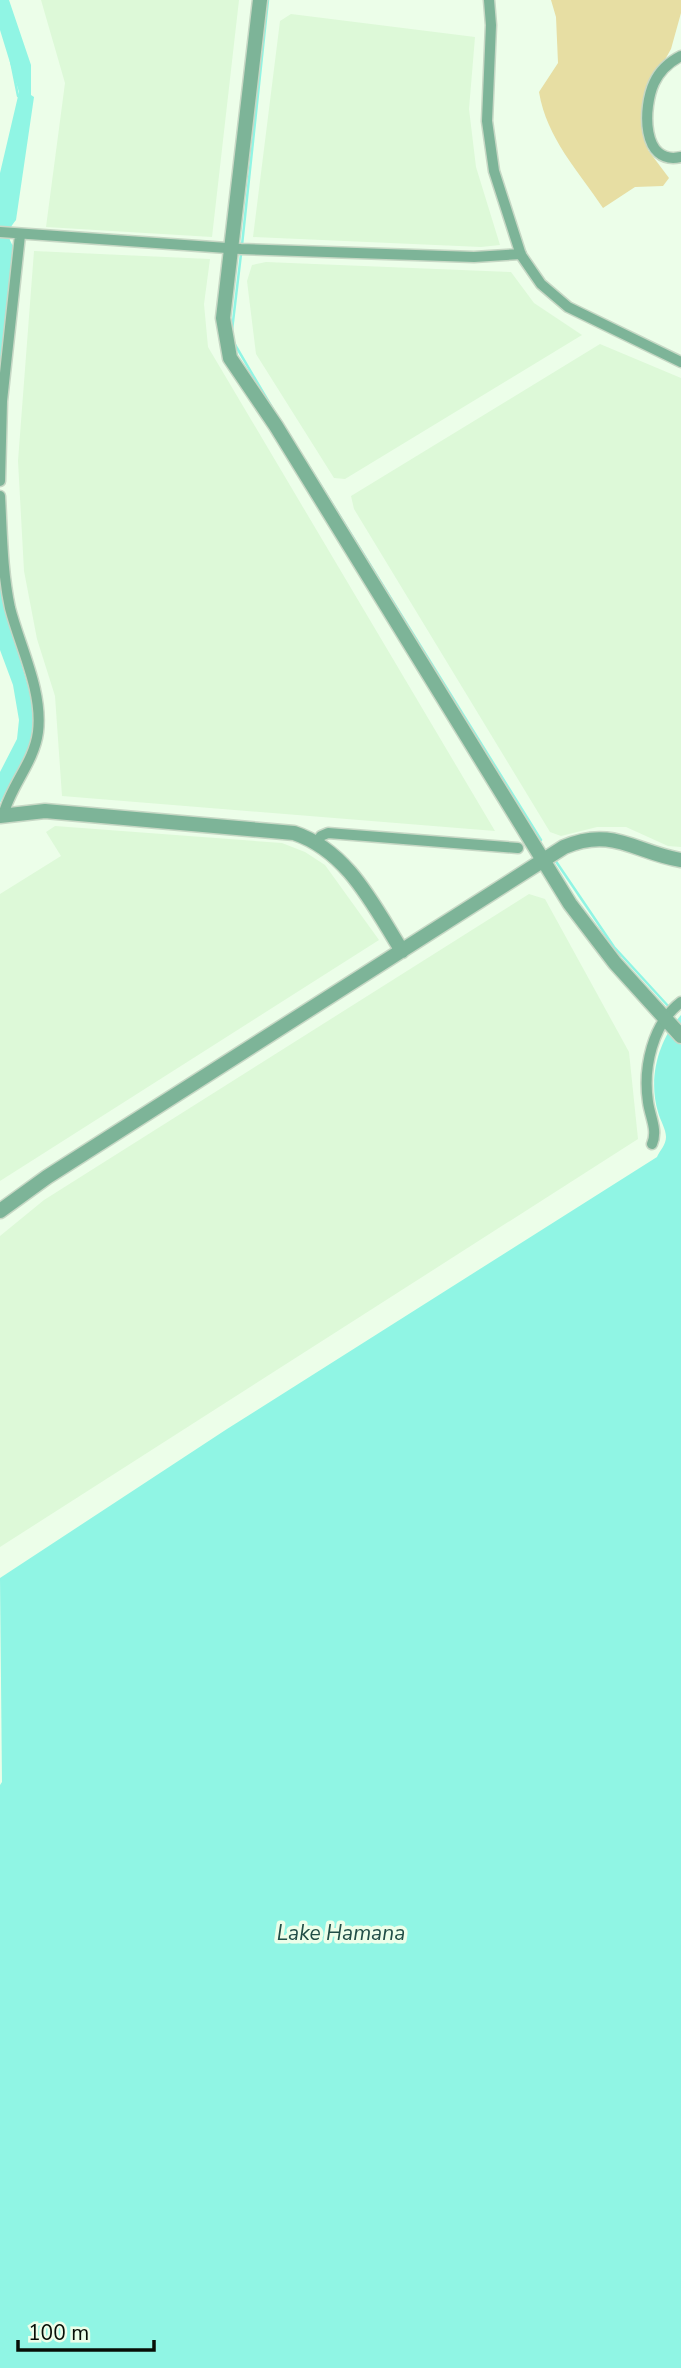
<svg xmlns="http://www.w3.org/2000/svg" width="681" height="2368" viewBox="0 0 681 2368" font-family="'Nunito Sans',sans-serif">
<rect width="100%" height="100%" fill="#ecfee9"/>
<path fill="#ddf9d8" d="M41,0H239L212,237L46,227L65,83Z
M291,14L475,37L469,109L476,167L500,245L481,247L253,237L280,21Z
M34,251L210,259L204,304L208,347L495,831L62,796L55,696L37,639L24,571L18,461Z
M266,262L511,272L534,303L582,335L345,479L334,478L256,354L247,281L252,265Z
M600,344L681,378V847L668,846L626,827H597L561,836L550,832L354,509L351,496Z
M55,826L282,843L305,852L325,865L379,940L0,1181V894L61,856L46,832Z
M529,894L545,899L629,1052L638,1139L0,1547V1236L44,1200Z"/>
<path fill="#e7dea3" d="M551,0H681V13L671,49L649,88L646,123L648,150L669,178L663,186L635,187L603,208C578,170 547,139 539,92L558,63L556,17Z"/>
<path fill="#90f5e4" d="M0,0H9L31,65V95L34,97L16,220C8,230 6,236 14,247L0,380V173L19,92L0,30Z
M0,565L4,604L33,703L35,720L28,750L0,803V772L17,739L19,720L13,685L0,650Z
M681,1015V2368H0V1785L2,1782L0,1578L227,1429L657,1157C660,1150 666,1145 666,1137C666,1129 660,1120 658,1112C648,1078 658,1041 681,1015Z"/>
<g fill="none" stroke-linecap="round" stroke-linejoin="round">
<path stroke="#90f5e4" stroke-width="2.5" d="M11,61L18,96
M242,245L268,0
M232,330L241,254
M234,343L277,416
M305,460L541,840
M555,860L614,947L669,1007"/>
<defs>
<path id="minor" d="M489,0L491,25L487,121L494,171L521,255L541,284L568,307L681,362
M681,56C669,62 660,70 654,83C643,107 641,166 681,157
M0,232L241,249L474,257L521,254
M0,481L2,401L20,235
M0,496C2,532 2,571 10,608C20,647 43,691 38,732C34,763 10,786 3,816
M317,842L321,836L328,833L518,848
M652,1144C658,1130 650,1117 648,1102C643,1068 652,1024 681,1002"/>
<path id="tertiary" d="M260,0L223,318L230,358L276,426L570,904L615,963L681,1036
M0,816L45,811L294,833C348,851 373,905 402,951
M0,1211L47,1177L564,847C613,826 636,853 681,860"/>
</defs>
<use href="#minor" stroke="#c7d8c5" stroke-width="13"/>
<use href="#tertiary" stroke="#c7d8c5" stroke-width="17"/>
<use href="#minor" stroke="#7db498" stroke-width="10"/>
<use href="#tertiary" stroke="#7db498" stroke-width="14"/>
</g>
<g text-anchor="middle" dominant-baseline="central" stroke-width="7" stroke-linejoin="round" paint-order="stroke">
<g font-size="21" font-style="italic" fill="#204d46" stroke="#ecfee9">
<text x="341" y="1933">Lake Hamana</text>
</g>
</g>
<path d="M18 2340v10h136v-10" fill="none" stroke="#070e06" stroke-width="3.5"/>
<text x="28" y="2340" font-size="21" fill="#070e06" stroke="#ecfee9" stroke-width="5" paint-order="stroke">100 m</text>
</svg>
